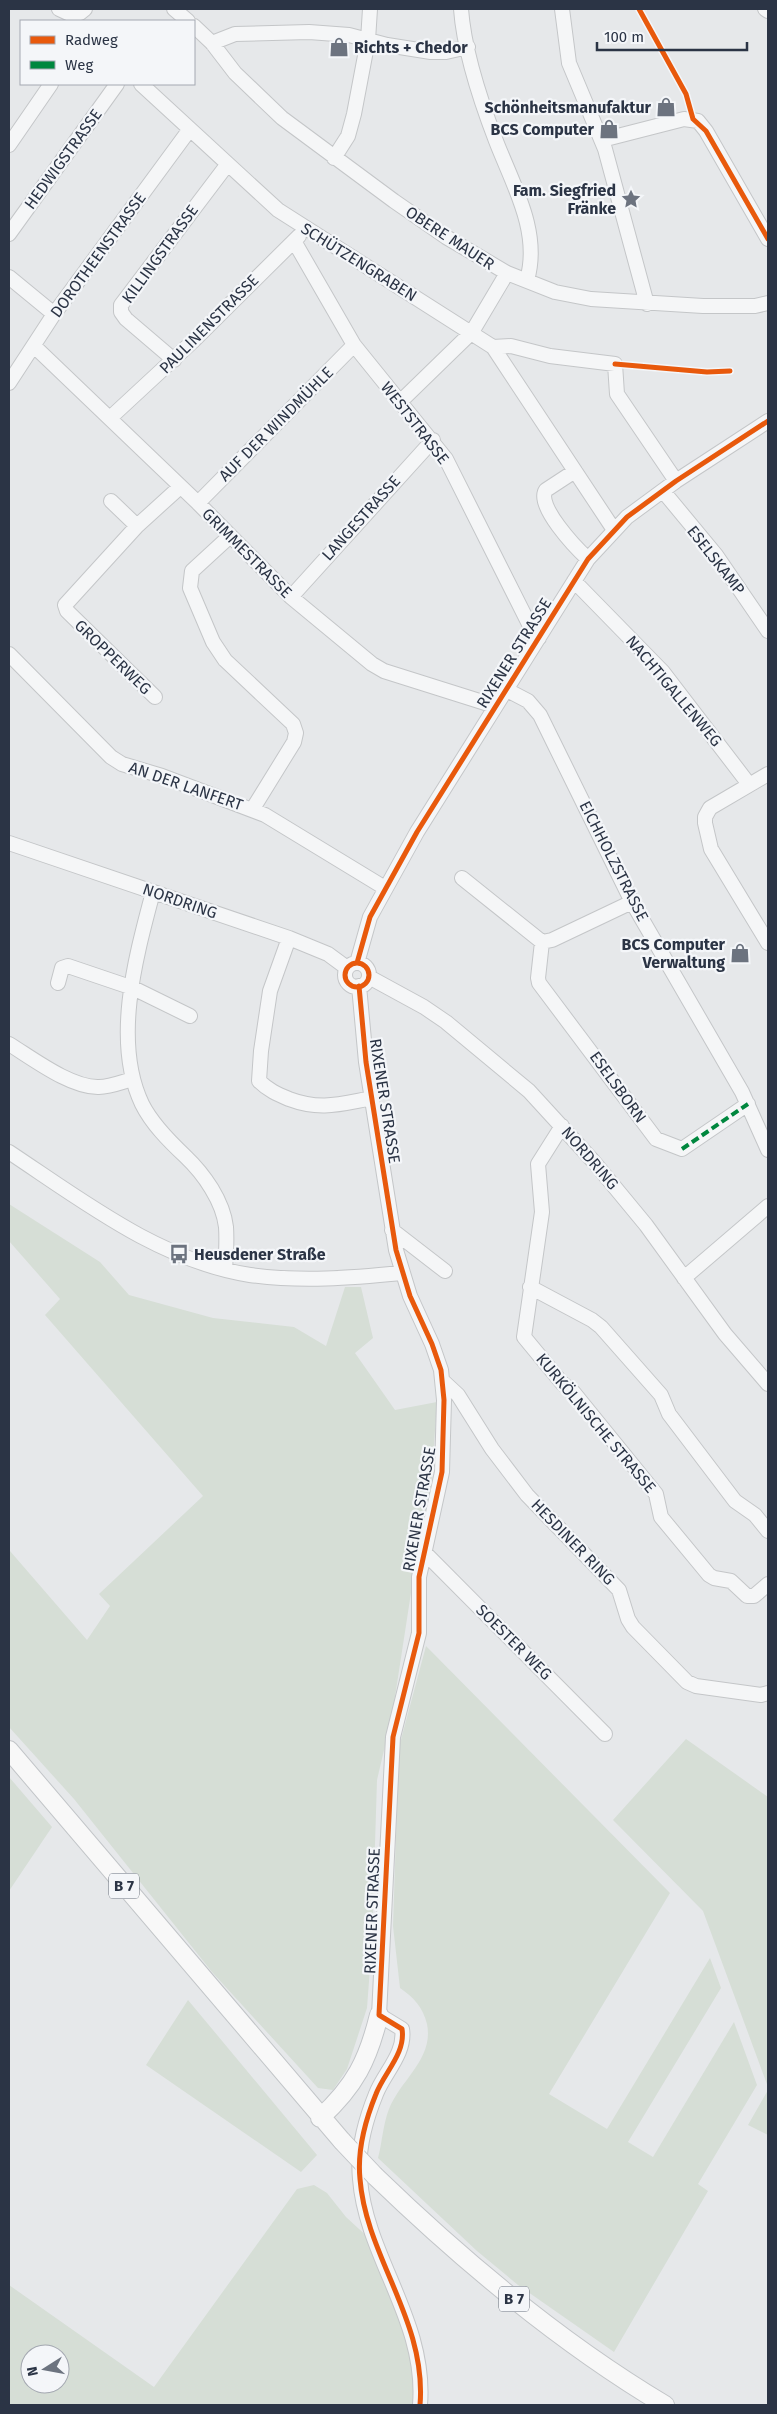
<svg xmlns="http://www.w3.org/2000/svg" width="777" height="2414" viewBox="0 0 777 2414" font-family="'Fira Sans',sans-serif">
<rect width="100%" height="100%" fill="#e6e8ea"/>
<path fill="#d6ded6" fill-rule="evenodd" d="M9,1204L100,1262L129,1295L213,1318L294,1327L326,1346L345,1287H361L373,1338L355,1353L395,1410L437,1402L430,1501L419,1541L392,1716L377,1780L372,1941L367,2008L347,2069L333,2090L318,2088L212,1972L74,1799L9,1727L10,1551L87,1640L110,1606L99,1594L203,1496L45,1315L60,1299L9,1241Z
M426,1646L670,1893L549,2094L607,2129L710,1958L721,1988L628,2142L653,2157L734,2022L757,2085L698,2184L708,2191L614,2352L518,2285L477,2251L378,2158C382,2143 383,2124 389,2109C401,2079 434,2059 427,2024C423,2007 413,1997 400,1988L393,1926L399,1747Z
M686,1739L768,1797V2087L703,1911L613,1820Z
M9,1777L52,1827L9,1891Z
M188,2000L317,2155L301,2172L146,2065Z
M768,2090V2135L748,2125Z
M314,2185L327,2193L346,2217L371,2240L395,2300L416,2368L417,2405H9V2285L154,2387L297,2189ZM30,2354H60V2384H30Z"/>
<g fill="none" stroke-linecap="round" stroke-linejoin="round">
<defs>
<path id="minor" d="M59,9L72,15L80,13L85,9
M174,9L188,21
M461,9C464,50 481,102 496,141C513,185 541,232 527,280
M562,9L569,63L605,149L647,304
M765,9L768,11
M194,26L212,43L235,73L282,118L394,201L446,237L507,273L555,292L591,299L703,306H755L768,303
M212,43L235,34L309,32L349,35L387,45L431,52H446L468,47
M141,84L278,210L493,347L614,530
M602,140L684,119L698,121L706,131L768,239
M9,145L51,84
M334,158L348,136L354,114L368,40L370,9
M9,234L117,84
M294,241L354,345L446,459L532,630L539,638
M9,277L54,314
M34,346L198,503L291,597L372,664L384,671L495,706
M493,347L511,346L550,356L615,364L617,394L676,481
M174,360L126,319L121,312V305L227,165
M9,383L54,314L190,129
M401,401L472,332L507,273
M110,418L192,342L299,236
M575,471L546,490C535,505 576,548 588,559
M663,491L716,555L768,631
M111,501L137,526
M198,503L354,345
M229,537L192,571L190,588L213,642L225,660L293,724L296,733L294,742L252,810
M574,581L663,672L748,783
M291,597L433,440
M9,654L111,757L122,764L162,776L265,815L385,888
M505,689L528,701L540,715L632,902L742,1092L768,1150
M155,697L67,611L65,605L137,526L180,487
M768,774L710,808L705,817V823L711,849L768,943
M9,843L289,938L328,954L347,968
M462,878L542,942L552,940L632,902
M153,892C136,956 112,1041 142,1104C152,1124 169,1141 185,1156C204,1174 223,1201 226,1227C227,1241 226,1256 225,1269
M289,938L270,991L261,1051L259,1081C268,1090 277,1094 289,1099C321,1111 340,1104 373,1098
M542,942L538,978L539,983L656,1139L682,1149L748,1104
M357,963L370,917L417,832L588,559L627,517L676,481L768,421
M345 975a12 12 0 1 1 24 0a12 12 0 1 1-24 0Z
M369,977L424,1007L446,1022L529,1091L594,1162L646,1225L725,1334L768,1384
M58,983L62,968L68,966L133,988L190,1016
M359,986L366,1062L396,1250L410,1296L432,1344L441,1370L444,1400L442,1472L419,1577V1633L393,1737L379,2015L402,2029C406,2053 384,2073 376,2094C365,2121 357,2150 360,2179C366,2257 427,2321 420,2405
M9,1044C32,1058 71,1088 99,1087C110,1087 122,1082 133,1079
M562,1126L538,1164L542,1212L524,1337L562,1383L574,1393L656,1494L661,1517L709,1575L714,1578L731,1581L747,1596H754L768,1584
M9,1152C83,1201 160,1261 250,1275C301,1282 351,1278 402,1273
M392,1230L445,1271
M684,1278L768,1206
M530,1287L592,1320L601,1327L661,1395L669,1414L735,1501L755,1515L768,1531
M444,1382L458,1395L492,1449L527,1495L619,1590L628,1619L633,1627L687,1682L696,1686L761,1695L768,1693
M423,1551L605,1734"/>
<path id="major" d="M9,1750L342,2141
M320,2118C355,2086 368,2060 379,2015
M375,2176C464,2262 559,2342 665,2405"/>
</defs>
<use href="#minor" stroke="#c4c6c8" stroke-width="16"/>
<use href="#major" stroke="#c2c5c8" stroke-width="20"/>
<use href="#minor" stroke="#f5f6f7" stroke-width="14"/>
<use href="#major" stroke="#f8f8f8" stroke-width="18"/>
<defs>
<path id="major-bridge" d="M342,2141L375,2176"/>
</defs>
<use href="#major-bridge" stroke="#c2c5c8" stroke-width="20" stroke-linecap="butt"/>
<use href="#major-bridge" stroke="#f8f8f8" stroke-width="18"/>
<path stroke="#00873e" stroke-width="4" stroke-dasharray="8 4" stroke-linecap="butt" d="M682,1149L748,1104"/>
<defs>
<path id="cycleway" d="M639,9L686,94L693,119L706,131L768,239
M615,364L707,372L730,371
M357,963L370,917L417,832L588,559L627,517L676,481L768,421
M345 975a12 12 0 1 1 24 0a12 12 0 1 1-24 0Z
M359,986L366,1062L396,1250L410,1296L432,1344L441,1370L444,1400L442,1472L419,1577V1633L393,1737L379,2015L402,2029C406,2053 384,2073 376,2094C365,2121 357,2150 360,2179C366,2257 427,2321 420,2405"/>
</defs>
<use href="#cycleway" stroke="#f4f6f9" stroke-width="8"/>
<use href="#cycleway" stroke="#e8590c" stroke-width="5"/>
</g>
<defs>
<symbol id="shop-bare" viewBox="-9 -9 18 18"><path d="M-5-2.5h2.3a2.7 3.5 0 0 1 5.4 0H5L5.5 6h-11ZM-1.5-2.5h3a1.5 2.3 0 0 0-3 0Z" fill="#6c737f" stroke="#f4f6f9" stroke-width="2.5" paint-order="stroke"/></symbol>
<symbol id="sight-bare" viewBox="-9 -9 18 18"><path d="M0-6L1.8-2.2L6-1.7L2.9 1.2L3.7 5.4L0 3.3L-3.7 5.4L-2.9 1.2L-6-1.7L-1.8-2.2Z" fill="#6c737f" stroke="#f4f6f9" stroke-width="2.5" paint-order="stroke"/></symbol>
<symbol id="bus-bare" viewBox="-9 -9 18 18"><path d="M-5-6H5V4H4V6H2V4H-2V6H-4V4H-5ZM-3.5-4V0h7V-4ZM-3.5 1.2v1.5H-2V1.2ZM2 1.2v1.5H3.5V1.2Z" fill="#6c737f" stroke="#f4f6f9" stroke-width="2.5" paint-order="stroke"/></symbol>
</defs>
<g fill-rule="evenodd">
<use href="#shop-bare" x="325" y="33" width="28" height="28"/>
<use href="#shop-bare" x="652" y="93" width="28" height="28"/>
<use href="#shop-bare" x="595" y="115" width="28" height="28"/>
<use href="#sight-bare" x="617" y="185" width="28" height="28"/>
<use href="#shop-bare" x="726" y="939" width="28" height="28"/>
<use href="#bus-bare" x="165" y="1240" width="28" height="28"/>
</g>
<g text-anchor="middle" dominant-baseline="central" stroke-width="4.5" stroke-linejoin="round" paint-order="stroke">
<g fill="#f4f6f9" stroke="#676e7b" stroke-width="1">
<rect x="109" y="1873.5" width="30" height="25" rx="4"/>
<rect x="499" y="2286.5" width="30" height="25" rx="4"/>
</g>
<g font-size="15" font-weight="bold" fill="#2b3445">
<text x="124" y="1886">B 7</text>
<text x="514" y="2299">B 7</text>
</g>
<g font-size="16" font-weight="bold" fill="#2b3445" stroke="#f4f6f9" text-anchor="end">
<text x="354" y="47" text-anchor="start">Richts + Chedor</text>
<text x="651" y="107">Schönheitsmanufaktur</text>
<text x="594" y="129">BCS Computer</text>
<text x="616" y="190">Fam. Siegfried<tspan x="616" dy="18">Fränke</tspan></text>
<text x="725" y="944">BCS Computer<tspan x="725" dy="18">Verwaltung</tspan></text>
<text x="194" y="1254" text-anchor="start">Heusdener Straße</text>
</g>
<g font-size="16" fill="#2b3445" stroke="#f4f6f9">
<text transform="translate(63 159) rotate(-54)">HEDWIGSTRASSE</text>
<text transform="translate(450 238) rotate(33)">OBERE MAUER</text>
<text transform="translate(160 254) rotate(-54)">KILLINGSTRASSE</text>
<text transform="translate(98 255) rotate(-54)">DOROTHEENSTRASSE</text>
<text transform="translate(359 262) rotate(32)">SCHÜTZENGRABEN</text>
<text transform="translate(209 324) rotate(-45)">PAULINENSTRASSE</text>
<text transform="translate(415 423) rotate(52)">WESTSTRASSE</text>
<text transform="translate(276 424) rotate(-45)">AUF DER WINDMÜHLE</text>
<text transform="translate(361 518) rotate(-48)">LANGESTRASSE</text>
<text transform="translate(247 553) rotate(45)">GRIMMESTRASSE</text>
<text transform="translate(716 560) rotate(52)">ESELSKAMP</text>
<text transform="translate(514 653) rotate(-58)">RIXENER STRASSE</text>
<text transform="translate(113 657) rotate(44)">GROPPERWEG</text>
<text transform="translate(674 691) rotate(50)">NACHTIGALLENWEG</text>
<text transform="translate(186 786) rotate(19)">AN DER LANFERT</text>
<text transform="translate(614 861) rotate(63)">EICHHOLZSTRASSE</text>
<text transform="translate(180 901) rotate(19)">NORDRING</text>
<text transform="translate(618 1087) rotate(54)">ESELSBORN</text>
<text transform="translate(385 1101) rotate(81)">RIXENER STRASSE</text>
<text transform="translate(590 1158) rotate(49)">NORDRING</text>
<text transform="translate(596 1423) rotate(50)">KURKÖLNISCHE STRASSE</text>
<text transform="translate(419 1509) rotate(-80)">RIXENER STRASSE</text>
<text transform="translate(573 1542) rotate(46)">HESDINER RING</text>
<text transform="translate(514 1642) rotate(45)">SOESTER WEG</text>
<text transform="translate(372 1911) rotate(-88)">RIXENER STRASSE</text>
</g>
</g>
<rect width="777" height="2414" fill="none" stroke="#2b3445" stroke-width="20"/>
<rect x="20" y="20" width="175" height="65" fill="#f4f6f9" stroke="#a4a8b1"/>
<rect x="30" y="36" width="25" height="8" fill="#e8590c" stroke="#a4a8b1"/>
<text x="65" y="45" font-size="15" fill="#2b3445">Radweg</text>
<rect x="30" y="61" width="25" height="8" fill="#00873e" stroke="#a4a8b1"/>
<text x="65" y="70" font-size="15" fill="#2b3445">Weg</text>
<g transform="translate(45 2369) rotate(259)"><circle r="24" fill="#f4f6f9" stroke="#a4a8b1"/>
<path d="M0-4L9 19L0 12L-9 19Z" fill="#6c737f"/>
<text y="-8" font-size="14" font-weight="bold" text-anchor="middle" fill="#2b3445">N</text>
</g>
<path d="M597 42v8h150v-8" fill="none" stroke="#2b3445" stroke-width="2.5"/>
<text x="604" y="42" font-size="15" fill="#2b3445" stroke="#f4f6f9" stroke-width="4" paint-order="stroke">100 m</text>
</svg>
